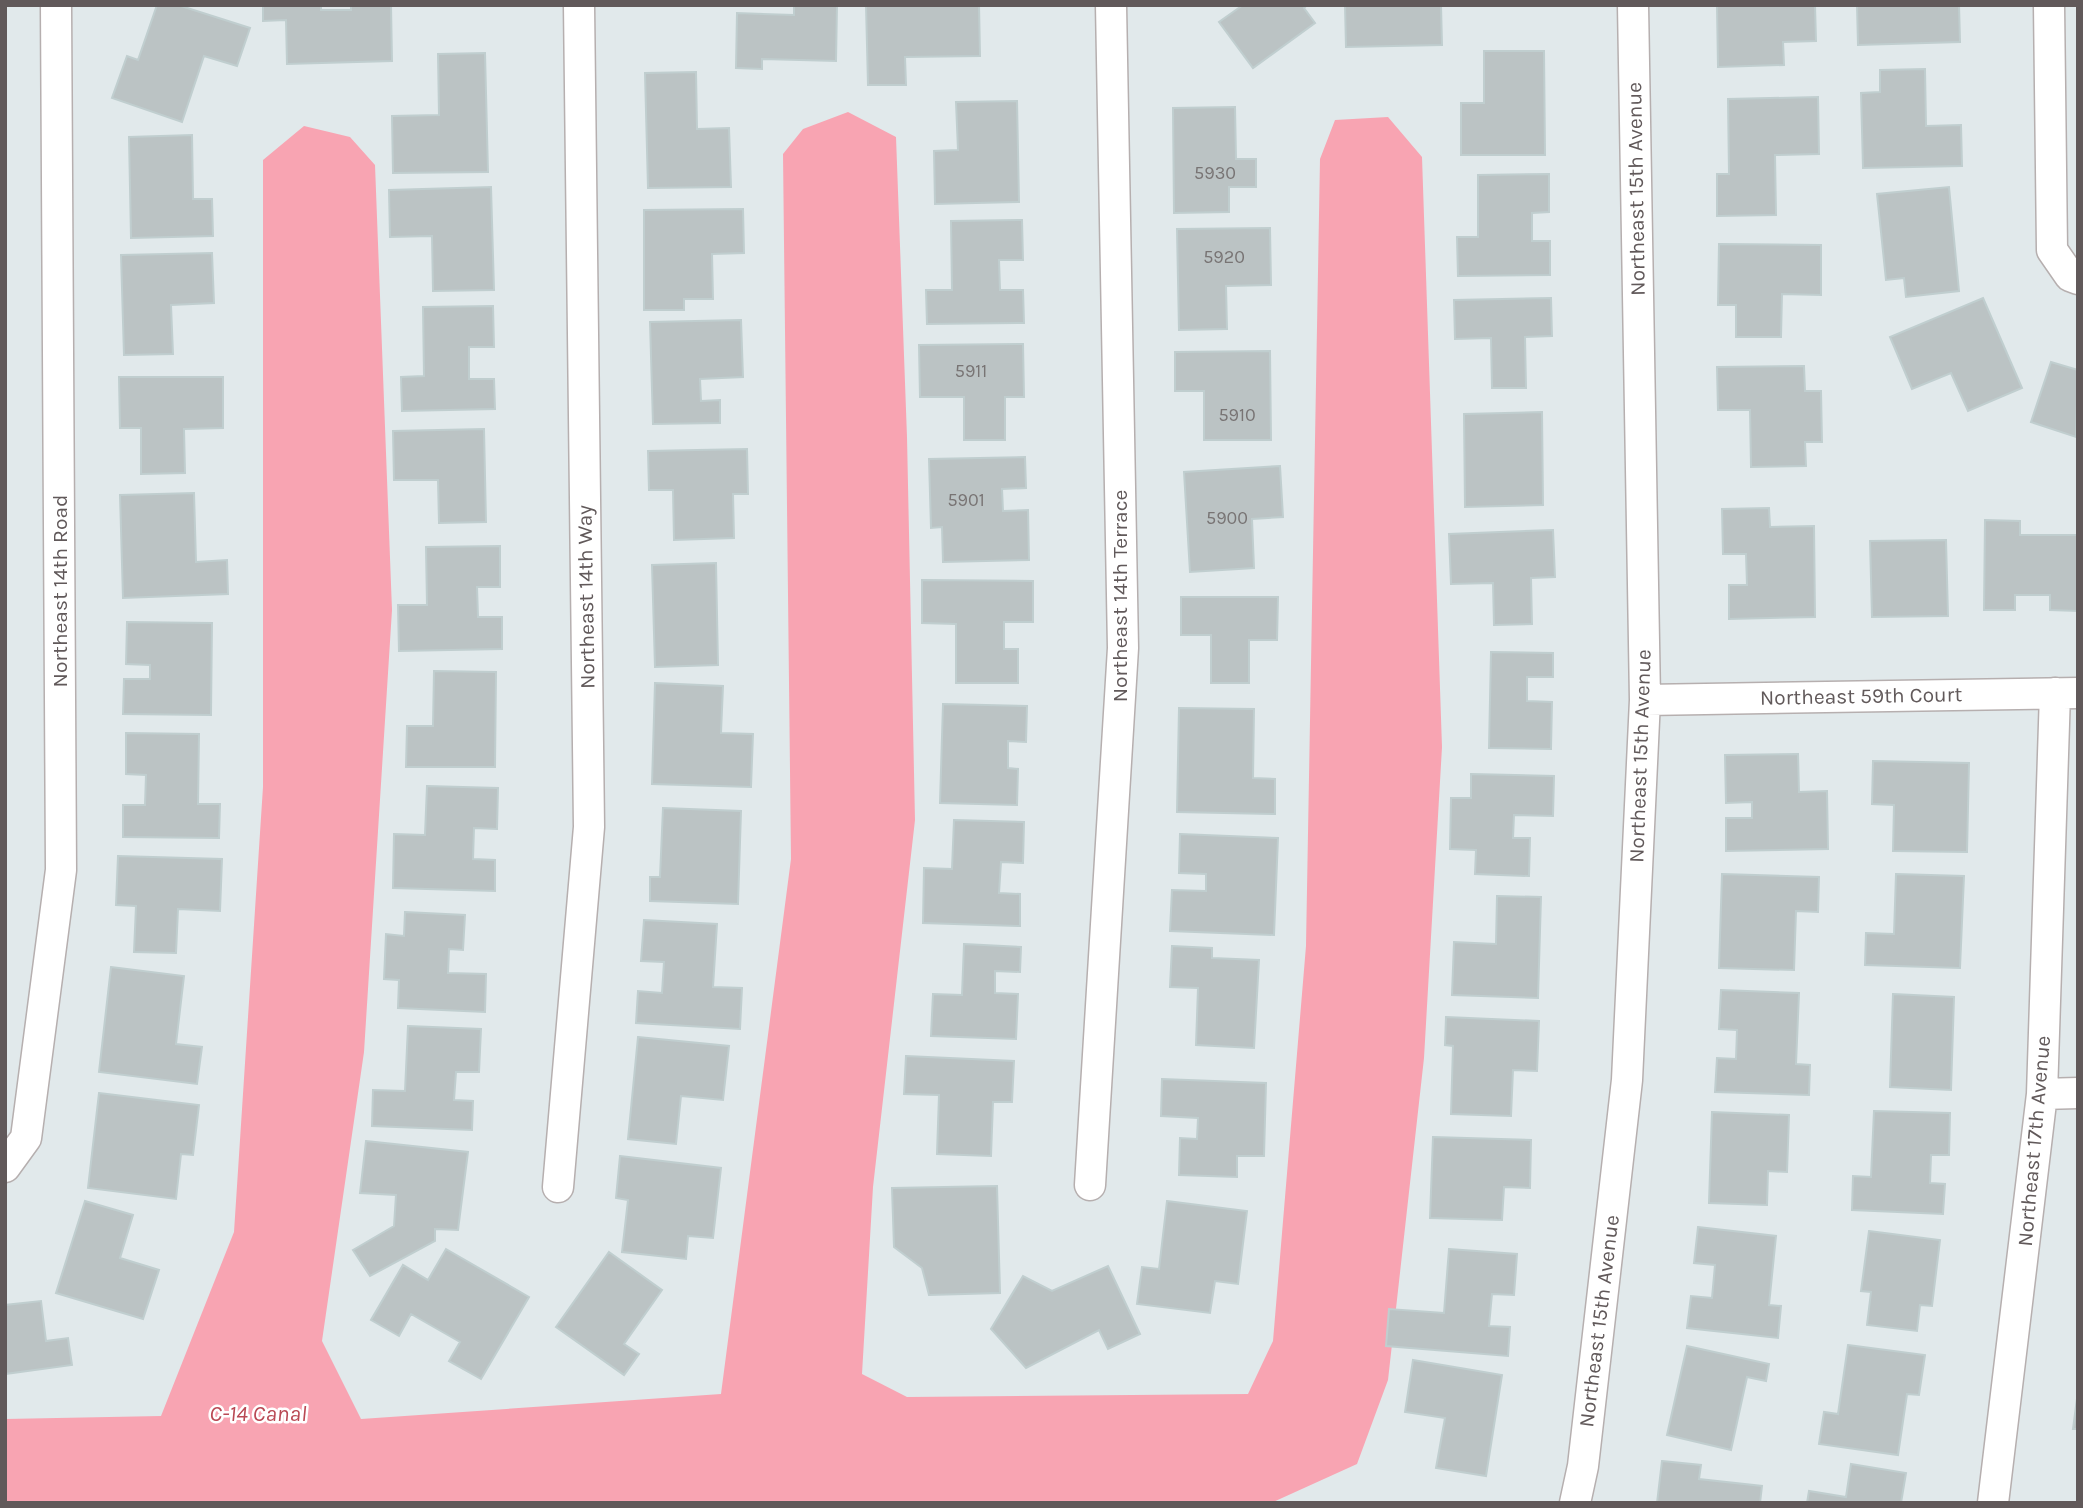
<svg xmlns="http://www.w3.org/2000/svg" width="2083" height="1508" viewBox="0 0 2083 1508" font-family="Karla,sans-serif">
<rect width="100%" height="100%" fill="#e1e9eb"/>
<path fill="#f8a4b2" d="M848,112L896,137L907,437L915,820L873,1187L862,1374L907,1397L1248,1394L1273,1341L1306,946L1320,159L1335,120L1388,117L1422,157L1442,747L1424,1058L1388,1380L1357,1464L1271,1503H5V1419L161,1416L234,1232L263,787V160L304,126L350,137L375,165L392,610L364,1052L322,1341L361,1419L721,1394L791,859L783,154L803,129Z"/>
<path fill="#bbc3c4" stroke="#c0cecf" stroke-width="2" d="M157,5H178L250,28L237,66L204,56L182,122L112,98L127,56L138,60Z
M263,5H321V10H351V5H391L392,61L287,64L286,20L263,21Z
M794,5H837L836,61L762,59V69L736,68L737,13L794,15Z
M866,5H979L980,56L905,57L906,85H868Z
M1243,5H1307L1304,8L1315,23L1253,68L1219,22Z
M1345,5H1441L1442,45L1346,47Z
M1717,5H1815L1816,41L1783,42L1784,65L1718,67Z
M1857,5H1959L1960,42L1858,45Z
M1484,51H1544L1545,155H1461V103H1484Z
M485,53L488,172L393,173L392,116L439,115L438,54Z
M1925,69L1926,126L1961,125L1962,166L1863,168L1861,93L1880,92V70Z
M696,72L697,129L729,128L731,187L648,188L645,73Z
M1818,97L1819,154L1775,155L1776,215L1717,216V174H1729L1728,99Z
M1017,101L1019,202L935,204L934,151L958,150L956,102Z
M1235,107L1236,159H1256V187H1229V212L1174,213L1173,108Z
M192,135L193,199H212L213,236L131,238L129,137Z
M1549,174V212L1532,213V241H1550V275L1458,276L1457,237H1478V175Z
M491,187L494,290L433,291L432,236L390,237L389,190Z
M1949,187L1959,291L1906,297L1904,278L1886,280L1877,194Z
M743,209L744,253L712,254L713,299H684V310H644V210Z
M1022,220L1023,260H999L1000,290H1023L1024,323L927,324L926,290H952L951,221Z
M1270,228L1271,285L1226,286L1227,329L1179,330L1177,229Z
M1719,244L1821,245V295L1782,294L1781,337H1736V305H1718Z
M212,253L214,303L171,305L173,354L124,355L121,255Z
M1551,298L1552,336L1525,337L1526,388H1492L1491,338L1455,339L1454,300Z
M1983,298L2022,388L1968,411L1951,373L1912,389L1890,337Z
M493,306L494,347H469V379H494L495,409L402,411L401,377L424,376L423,307Z
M741,320L743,377L700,379L701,401L720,400V423L653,424L650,322Z
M1023,344L1024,397H1005V440H964V397H920L919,345Z
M1270,351L1271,440H1204V391H1175V352Z
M2051,362L2078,370L2076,437L2031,422Z
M1804,366L1805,391H1821L1822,442H1805L1806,466L1751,467L1750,410H1718L1717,367Z
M119,377H223V428L184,429L185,473L141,474V428H120Z
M1542,412L1543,505L1465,507L1464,414Z
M484,429L486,522L439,523L438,480H394L393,431Z
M747,449L748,494H733L734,538L674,540L673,490H649L648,451Z
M1025,457L1026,488L1002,489L1003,511L1028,510L1029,560L943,562L942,527L931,528L929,459Z
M1280,466L1283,517L1252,519L1254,568L1190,572L1184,472Z
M194,493L196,562L227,560L228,594L123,598L120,495Z
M1769,508L1770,527L1814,526L1815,617L1729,619V585H1747L1746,554H1723L1722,509Z
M1985,520L2020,521V535H2078V611L2050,610V595H2015V610H1984Z
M1553,530L1555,577L1531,578L1532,624L1494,625L1493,583L1451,584L1449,534Z
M1946,540L1948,616L1872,617L1870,541Z
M500,546V587H477L478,617H502V649L399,651L398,605H427L426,547Z
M716,563L718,665L655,667L652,565Z
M922,580L1033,581V622H1004V649H1018V683H956V624L922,623Z
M1181,597H1278L1277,640H1249V683H1211V635H1181Z
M127,622L212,623L211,715L123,714L124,679H150V665L126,664Z
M1491,652L1553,653V677H1527V701L1552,702L1551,749L1489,748Z
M434,671L496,672L495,767H406L407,726H433Z
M655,683L723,686L721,733L753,734L751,787L652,784Z
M943,704L1027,706L1026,742L1008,741V768L1018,769L1017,805L940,803Z
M1179,708L1254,709L1253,778L1275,779V814L1177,812Z
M126,733L199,734L198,804H220L219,838L123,837V805H145L146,775L126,774Z
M1798,754L1799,792L1827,791L1828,849L1726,851V818H1752V802L1726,803L1725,755Z
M1873,761L1969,763L1967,852L1893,851L1894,805L1872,804Z
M1471,774L1554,776L1553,816L1514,815L1513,838H1530L1529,876L1475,874L1476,850L1450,849L1451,798H1471Z
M427,786L498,788L497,829L474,828L473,859L495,860V891L393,888L394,834L425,835Z
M663,808L741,811L738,904L650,901V877H660Z
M954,820L1024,822L1023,863L1001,862L999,893L1020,894V926L923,923L924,868L952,869Z
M1180,834L1278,838L1274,935L1170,931L1172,890L1206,891V874L1179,873Z
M118,856L222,859L220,911L178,909L176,953L134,952L136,906L116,905Z
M1722,874L1819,877L1818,912L1796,911L1794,970L1719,968Z
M1896,874L1964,876L1960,968L1865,965L1866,933L1894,934Z
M1497,896L1541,897L1538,998L1452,995L1454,942L1496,944Z
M405,912L465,915L463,950L449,949L448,973L486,974L485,1012L398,1008L399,980L384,979L386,934L404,936Z
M644,920L717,924L713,987L742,988L740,1029L636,1023L638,991L662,993L664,962L641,961Z
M964,944L1021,947L1020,972L995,971V993L1018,994L1016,1039L931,1036L933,994L962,995Z
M1172,946L1212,948V958L1259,960L1254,1048L1196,1045L1198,988L1170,987Z
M111,967L184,976L176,1044L202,1047L197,1084L99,1072Z
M1721,990L1799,993L1796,1064L1810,1065L1809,1095L1715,1092L1717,1058L1736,1059L1737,1030L1719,1029Z
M1893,994L1954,997L1951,1090L1890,1087Z
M1446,1017L1539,1021L1537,1071L1513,1070L1511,1116L1451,1114L1453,1046L1445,1045Z
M408,1026L481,1029L479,1072H456L454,1100L473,1101L472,1130L372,1126L373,1090L405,1091Z
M638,1037L729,1046L723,1100L681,1096L676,1144L628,1139Z
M906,1056L1014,1061L1012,1102H993L991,1156L937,1154L939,1095L904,1094Z
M1162,1079L1266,1083L1264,1156H1237V1177L1179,1175L1180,1138L1197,1139L1198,1118L1161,1116Z
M99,1093L199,1105L193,1155L181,1154L176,1199L88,1188Z
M1874,1111L1950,1113L1949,1155H1931L1930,1183L1945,1184L1943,1214L1852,1210L1853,1176L1871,1177Z
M1712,1112L1789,1115L1787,1172L1768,1171L1767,1205L1709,1203Z
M1433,1137L1531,1140L1530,1188L1504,1187L1502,1220L1430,1218Z
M366,1141L468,1152L458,1230L435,1229V1241L370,1276L353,1250L394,1226L396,1195L360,1193Z
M620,1156L721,1168L713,1238L688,1236L686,1259L622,1252L628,1200L616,1198Z
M997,1186L1000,1293L929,1295L922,1268L894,1247L892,1188Z
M85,1201L133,1215L120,1258L159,1270L143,1319L56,1293Z
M1167,1201L1247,1211L1238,1284L1215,1281L1210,1313L1137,1304L1142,1267L1159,1269Z
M1698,1227L1776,1236L1769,1305L1781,1306L1778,1338L1687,1328L1691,1296L1712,1298L1715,1265L1694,1263Z
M1869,1231L1940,1240L1932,1306L1920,1305L1917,1331L1867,1325L1871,1292L1861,1291Z
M446,1249L529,1297L481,1379L449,1361L460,1342L411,1314L399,1336L371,1320L403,1265L428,1280Z
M1449,1249L1517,1254L1514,1295L1492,1294L1489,1326L1510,1327L1508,1356L1386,1346L1389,1309L1444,1313Z
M609,1252L662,1290L624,1344L639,1354L624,1375L556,1327Z
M1108,1266L1140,1334L1108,1349L1099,1330L1026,1368L991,1329L1023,1276L1052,1291Z
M41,1301L46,1341L68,1338L72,1365L5,1374V1305Z
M1848,1345L1925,1355L1919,1395L1907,1394L1898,1455L1819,1444L1824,1412L1838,1414Z
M1687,1346L1769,1364L1766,1381L1747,1377L1731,1450L1667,1435Z
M1413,1360L1502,1375L1486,1476L1436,1468L1445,1418L1405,1412Z
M2078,1391V1429H2073Z
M1662,1461L1701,1465L1699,1479L1762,1486L1760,1503H1657Z
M1851,1464L1906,1473L1901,1503H1807L1809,1491L1846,1497Z"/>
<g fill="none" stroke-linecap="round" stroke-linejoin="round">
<defs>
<path id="minor" d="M2049,5L2052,250L2070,276L2078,279
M1645,700L2078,693
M2042,1094L2078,1093
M5,1167L26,1138L61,870L56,5
M1090,1185L1123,648L1111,5
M558,1187L589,827L579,5
M1575,1503L1583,1466L1627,1080L1645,700L1633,5
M1993,1503L2042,1094L2055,693"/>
</defs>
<use href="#minor" stroke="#b6afaf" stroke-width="33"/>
<use href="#minor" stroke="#fff" stroke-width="30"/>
</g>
<g text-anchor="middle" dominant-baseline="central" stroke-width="5" stroke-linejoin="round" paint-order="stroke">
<g font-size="18" fill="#787474">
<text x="1215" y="173">5930</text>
<text x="1224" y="257">5920</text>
<text x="971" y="371">5911</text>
<text x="1237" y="415">5910</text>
<text x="966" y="500">5901</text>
<text x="1227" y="518">5900</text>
</g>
<g font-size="21" fill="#61595a" stroke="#fff">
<text transform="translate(1636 189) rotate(-91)">Northeast 15th Avenue</text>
<text transform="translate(60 591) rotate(-90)">Northeast 14th Road</text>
<text transform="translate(1120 596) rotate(-90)">Northeast 14th Terrace</text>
<text transform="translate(586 597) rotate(-91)">Northeast 14th Way</text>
<text transform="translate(1861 696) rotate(-1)">Northeast 59th Court</text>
<text transform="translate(1640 756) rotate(-88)">Northeast 15th Avenue</text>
<text transform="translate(2034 1141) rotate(-85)">Northeast 17th Avenue</text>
<text transform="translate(1599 1321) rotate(-83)">Northeast 15th Avenue</text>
</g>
<g font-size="23" font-style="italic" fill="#b94954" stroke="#fff">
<text x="258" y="1413">C-14 Canal</text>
</g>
</g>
<rect width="2083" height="1508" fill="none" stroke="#61595a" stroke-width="14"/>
</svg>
